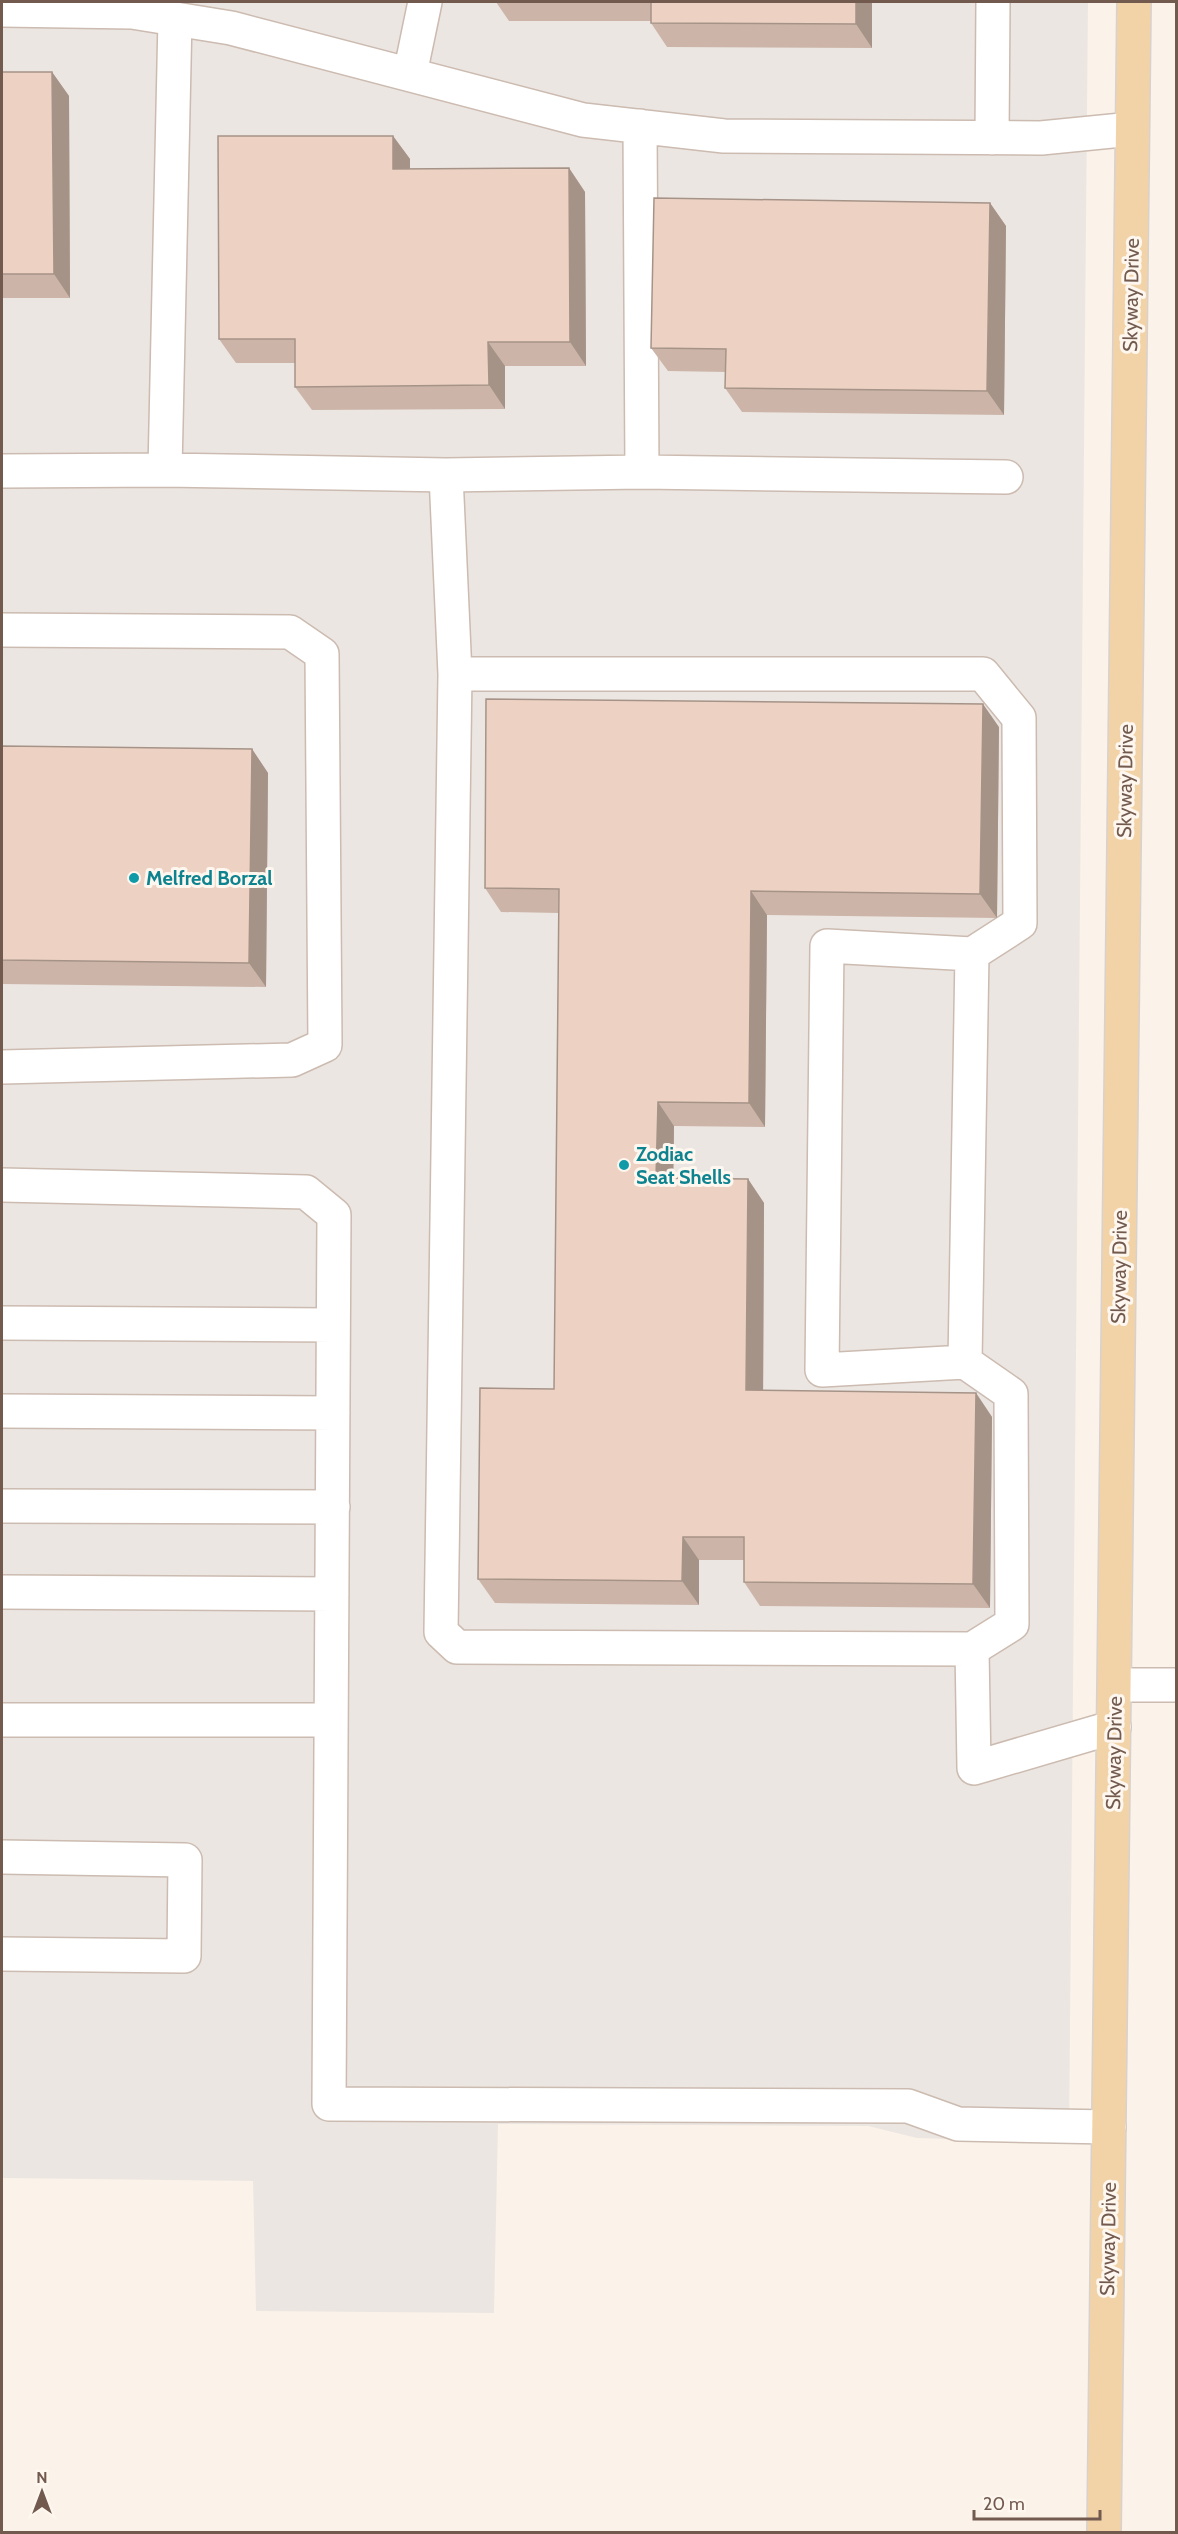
<svg xmlns="http://www.w3.org/2000/svg" width="1178" height="2534" viewBox="0 0 1178 2534" font-family="Cabin,sans-serif">
<rect width="100%" height="100%" fill="#fbf3e9"/>
<path fill="#ece6e2" d="M2,2H1088L1069,2143L917,2138L868,2126L498,2124L494,2313L256,2311L253,2181L2,2178Z"/>
<g fill="none" stroke-linecap="round" stroke-linejoin="round">
<defs>
<path id="minor" d="M2,10L132,12L231,28L583,120L724,136L1041,138L1132,129
M410,74L425,2
M640,126L642,472
M992,138L993,2
M165,470L446,475L642,472L1006,477
M2,471L165,470L175,19
M446,475L455,674L441,1632L457,1647L972,1649L1012,1624L1011,1394L965,1362L972,954L1020,923L1019,718L983,674H455
M2,630L290,632L322,654L325,1045L292,1060L2,1067
M2,1185L306,1192L334,1215L329,2104L908,2106L958,2124L1109,2127
M2,1323L333,1325
M965,1362L822,1370L827,946L972,954
M2,1411L333,1413
M2,1506L333,1507
M2,1592L332,1594
M972,1649L974,1768L1114,1727
M1115,1685H1176
M2,1720H331
M2,1857L185,1860L184,1956L2,1954"/>
<path id="major" d="M1104,2532L1134,2"/>
</defs>
<use href="#minor" stroke="#ccbbb0" stroke-width="36"/>
<use href="#major" stroke="#d8d1ce" stroke-width="36"/>
<use href="#minor" stroke="#fff" stroke-width="33"/>
<use href="#major" stroke="#f2d3a8" stroke-width="33"/>
</g>
<path fill="#ccb5a8" d="M496,2H872V48L667,47L651,23V21H509Z
M2,72H52L69,96L70,298H2Z
M393,136L410,159V169L569,168L585,192L586,366H505V409L312,410L295,387V363H236L219,339Z
M990,203L1006,226L1004,415L742,412L725,388L726,372L668,371L651,348Z
M999,727L997,918L767,915L765,1127L674,1126L673,1179H748L764,1203L763,1391L976,1393L992,1417L990,1608L760,1606L744,1582V1560H699V1605L495,1603L478,1579L554,1389L559,913L501,912L485,888Z
M2,746L252,749L268,773L266,987L2,984Z"/>
<path fill="#a69388" d="M856,2H872V48L856,24Z
M52,72L69,96L70,298L54,274Z
M393,136L410,159V193L393,169Z
M569,168L585,192L586,366L570,342Z
M990,203L1006,226L1004,415L987,391Z
M488,342L505,366V409L489,385Z
M983,704L999,727L997,918L980,894Z
M252,749L268,773L266,987L249,963Z
M751,891L767,915L765,1127L749,1103Z
M658,1102L674,1126L673,1202L656,1178Z
M748,1179L764,1203L763,1414L746,1390Z
M976,1393L992,1417L990,1608L973,1584Z
M683,1537L699,1560V1605L682,1581Z"/>
<path fill="#edd2c3" stroke="#a69388" stroke-width="1.5" d="M651,2H856V24L651,23Z
M2,72H52L54,274H2Z
M218,136H393V169L569,168L570,342H488L489,385L295,387V339H219Z
M654,198L990,203L987,391L725,388L726,349L651,348Z
M486,699L983,704L980,894L751,891L749,1103L658,1102L656,1178L748,1179L746,1390L976,1393L973,1584L744,1582V1537H683L682,1581L478,1579L480,1388L554,1389L559,889L485,888Z
M2,746L252,749L249,963L2,960Z"/>
<g fill="#0f9aa8" stroke="#fdf7ef" stroke-width="2">
<circle cx="134" cy="878" r="6"/>
<circle cx="624" cy="1165" r="6"/>
</g>
<g text-anchor="middle" dominant-baseline="central" stroke-width="6" stroke-linejoin="round" paint-order="stroke">
<g font-size="20" fill="#735a4f" stroke="#fdf7ef">
<text transform="translate(1131 295) rotate(-89)">Skyway Drive</text>
<text transform="translate(1125 781) rotate(-89)">Skyway Drive</text>
<text transform="translate(1119 1267) rotate(-89)">Skyway Drive</text>
<text transform="translate(1114 1753) rotate(-89)">Skyway Drive</text>
<text transform="translate(1108 2239) rotate(-89)">Skyway Drive</text>
</g>
<g font-size="20" font-weight="bold" fill="#0d838f" stroke="#fdf7ef" text-anchor="start">
<text x="146" y="878">Melfred Borzal</text>
<text x="636" y="1154">Zodiac<tspan x="636" dy="23">Seat Shells</tspan></text>
</g>
</g>
<rect width="1178" height="2534" fill="none" stroke="#735a4f" stroke-width="6"/>
<g transform="translate(42 2492)" stroke="#fdf7ef" stroke-width="4.5" paint-order="stroke">
<path d="M0-4.5L10 22L0 15L-10 22Z" fill="#735a4f"/>
<text y="-9" font-size="16" font-weight="bold" text-anchor="middle" fill="#735a4f">N</text>
</g>
<path d="M974 2510v9h126v-9" fill="none" stroke="#735a4f" stroke-width="3"/>
<text x="983" y="2510" font-size="18" fill="#735a4f" stroke="#fdf7ef" stroke-width="4.5" paint-order="stroke">20 m</text>
</svg>
